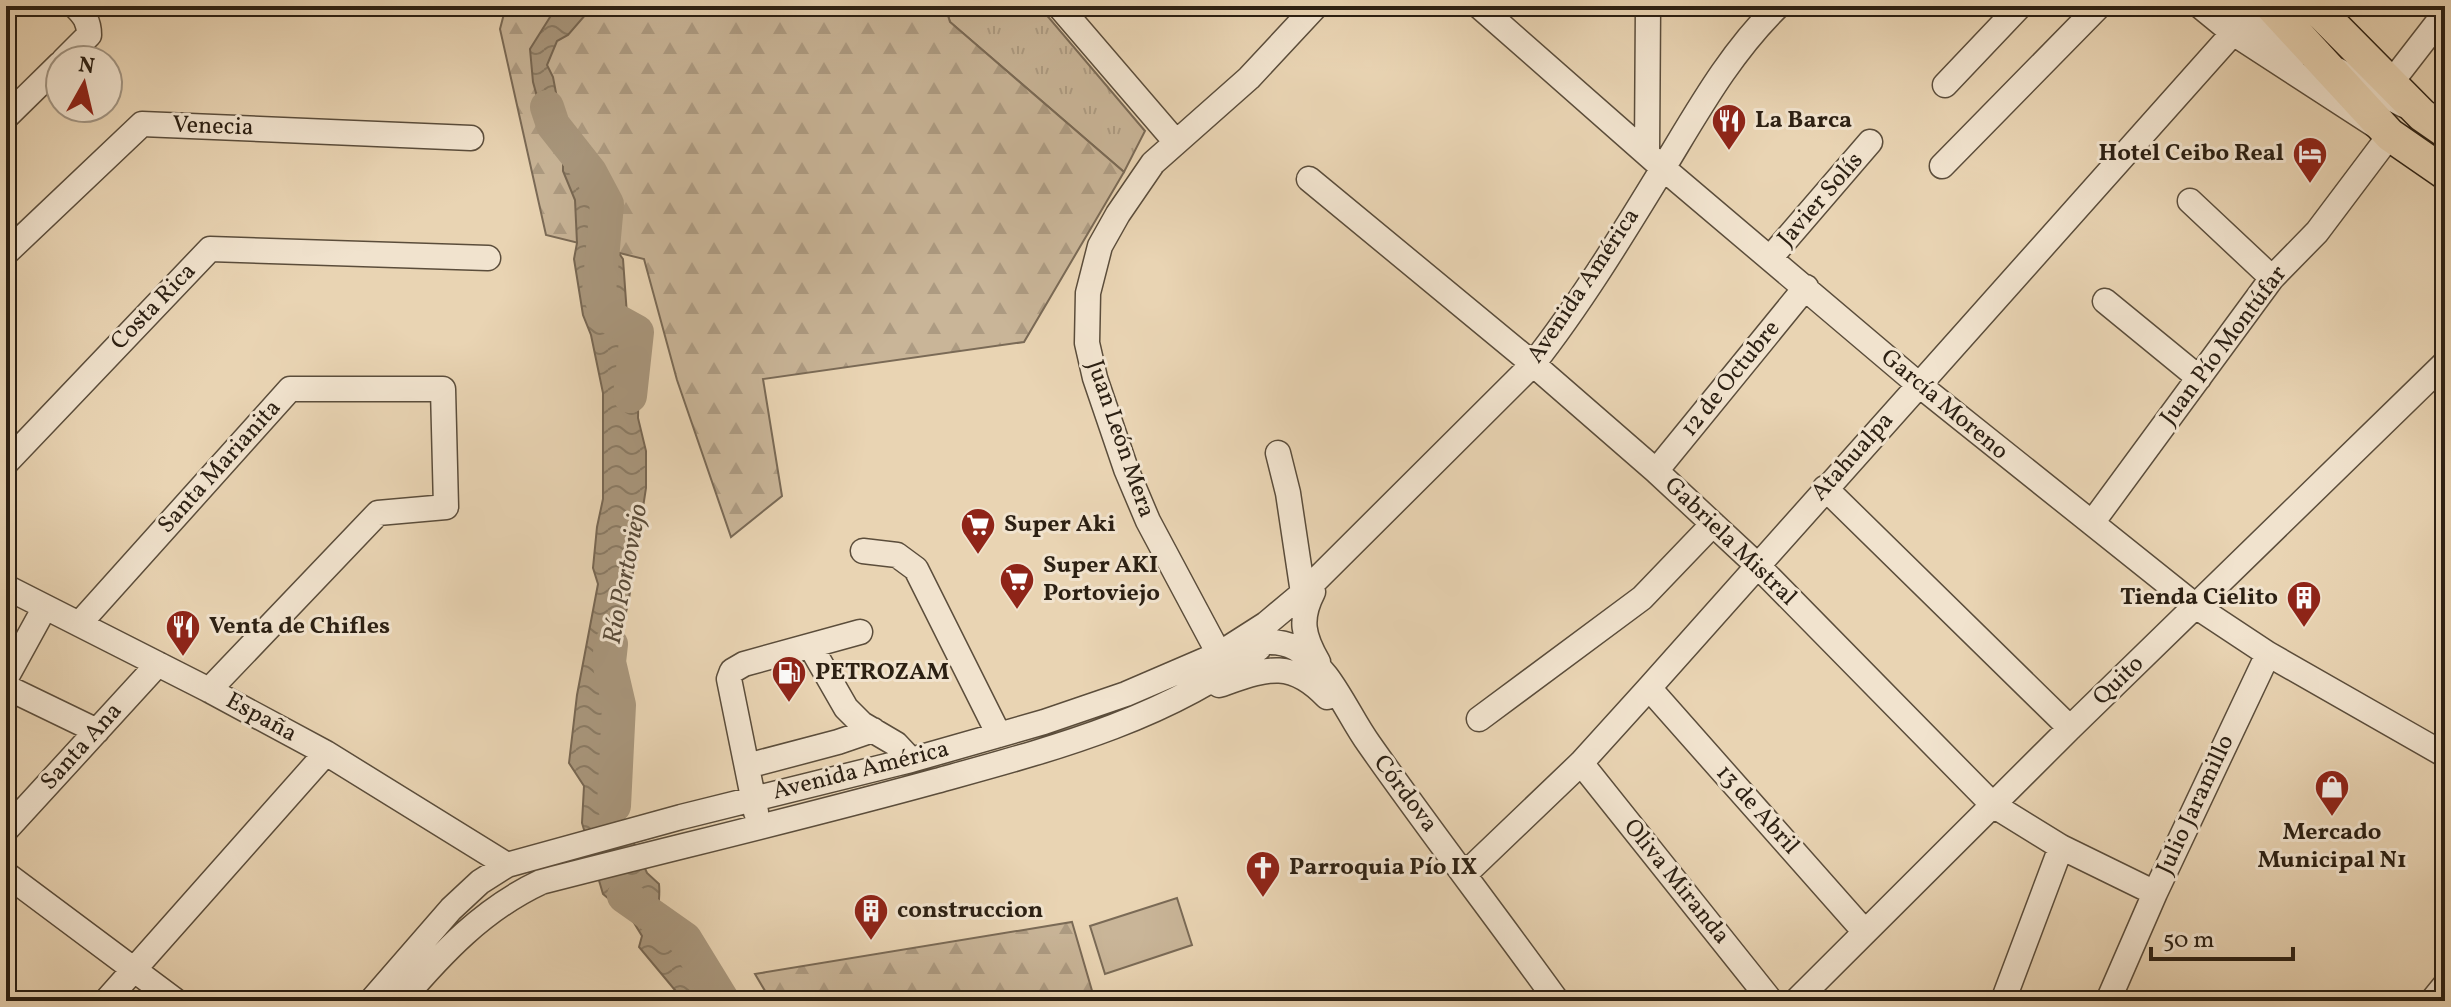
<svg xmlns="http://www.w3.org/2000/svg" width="2451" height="1007" viewBox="0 0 2451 1007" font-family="Vollkorn,serif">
<defs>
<pattern id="grass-tufts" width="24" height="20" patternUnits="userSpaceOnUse" patternTransform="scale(2)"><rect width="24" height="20" fill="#c9b598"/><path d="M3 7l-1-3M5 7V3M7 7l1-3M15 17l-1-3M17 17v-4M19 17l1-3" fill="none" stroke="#ad9b82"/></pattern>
<pattern id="forest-firs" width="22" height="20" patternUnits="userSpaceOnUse" patternTransform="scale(2)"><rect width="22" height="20" fill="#c9b598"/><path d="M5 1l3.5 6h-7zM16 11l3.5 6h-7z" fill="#ad9b82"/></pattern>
<pattern id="water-waves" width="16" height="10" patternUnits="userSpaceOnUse" patternTransform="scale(2)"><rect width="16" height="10" fill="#a9977d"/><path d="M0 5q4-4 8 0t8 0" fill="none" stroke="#8a7b65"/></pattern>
</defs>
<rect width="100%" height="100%" fill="#e9d4b3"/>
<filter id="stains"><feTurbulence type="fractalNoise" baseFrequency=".0025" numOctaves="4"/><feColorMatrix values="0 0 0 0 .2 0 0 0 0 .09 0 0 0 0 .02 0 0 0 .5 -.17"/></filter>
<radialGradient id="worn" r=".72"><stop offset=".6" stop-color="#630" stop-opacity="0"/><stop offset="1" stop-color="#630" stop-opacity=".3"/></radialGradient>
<path fill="url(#grass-tufts)" stroke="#7a6a56" stroke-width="2" d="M945,6H1039L1145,131L1124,172L950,22Z"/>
<path fill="url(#forest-firs)" stroke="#7a6a56" stroke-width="2" d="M506,6H945L950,22L1124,172L1024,342L763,379L782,496L731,537L677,380L644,259L546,235L500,29Z
M1072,922L1095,1001H771L755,974Z"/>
<path fill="#c9b598" stroke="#7a6a56" stroke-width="2" d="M1177,898L1192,945L1105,974L1090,926Z"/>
<path fill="url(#water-waves)" stroke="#776753" stroke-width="2" d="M557,6H593L568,35L557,41L547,65L553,77L560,114L568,130L570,156L578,164L602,169L590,195L598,224L623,259L627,315L639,375L638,418L646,451V488L628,605L620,632V664L613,704L610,747L621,774V814L647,873L659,884C660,893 659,901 658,910C658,939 685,944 708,951L735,1001H684L639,947L642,936L631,918L603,894L582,823L584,786L569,763L577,695L598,584L593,568L597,527L603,499V393L591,335L583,315L574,259L577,243L575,200L563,171V160L549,140L533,82L530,49Z"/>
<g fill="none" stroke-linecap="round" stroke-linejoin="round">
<path stroke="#a9977d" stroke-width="34" d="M547,107L553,125L590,172L607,204L599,292L608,316L637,332L630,396
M611,644L609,662L619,705L614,806
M624,896L685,939L723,1001"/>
<defs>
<path id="minor" d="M1059,6L1175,141
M1316,6L1249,78L1153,163L1118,214L1100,246L1088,293L1087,343L1095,378L1126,469L1148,521L1219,654C1243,646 1271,635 1295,648C1330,666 1347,714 1369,744C1430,831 1495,915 1557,1001
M1479,6L1663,168L1918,384L2197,607L2268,654L2445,755
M2224,6L2305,52
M64,60L89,35C89,21 84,15 75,6
M2337,70L2404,105
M2390,84L2445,13
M1945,85L2020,6
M6,117L60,64
M1647,152L1648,6
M1942,166L2099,6
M1309,179L1533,364L1656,471L1757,565L1993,805L2061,847L2155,893
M2190,201L2272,278
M6,253L142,124L471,138
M1771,257L1870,142
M2105,301L2199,378
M1278,453L1288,493L1303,593
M6,463L210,249L488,258
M1656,471L1806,287
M1825,488L2070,728
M2092,523L2272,278L2317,232L2390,135L2233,33L2200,6
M863,551L897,555L916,569L999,735
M6,587L209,690L326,753L507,865
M1313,592C1299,619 1303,636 1318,662
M79,624L290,389H443L446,507L378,513L209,690
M811,647L846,708L862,724L896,744L911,760
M6,678L45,607
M1219,685C1266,669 1290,658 1327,697
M6,687L97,731
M1649,688L1865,932
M1479,719L1642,598L1713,524
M1581,763L1771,1001
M747,766L838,742L873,730
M756,812L729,679L732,671L744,664L860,632
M6,830L158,664
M6,874L176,1001
M1465,874L1581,763L1649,688L2233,33
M106,1001L326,753
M371,1001L451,909L480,882L507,865L681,817L911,760L1044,722L1126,694L1219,654L1266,624L1303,593L1533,364C1581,303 1624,232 1665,165C1699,109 1730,53 1778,6
M401,1001C442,953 483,909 541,882C673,848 805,817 936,781C1048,750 1166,720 1259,648
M1796,1001L2070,728L2445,363
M2003,1001L2061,847
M2108,1001L2155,893L2268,654
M2432,1001L2445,985"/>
<path id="major" d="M2271,6L2390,135L2445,173
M2314,6L2422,115L2445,131"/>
</defs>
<use href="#minor" stroke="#5b4d3b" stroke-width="27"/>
<use href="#major" stroke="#2c2013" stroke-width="35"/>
<use href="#minor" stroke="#f1e3ce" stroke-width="24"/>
<use href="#major" stroke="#e9d4b3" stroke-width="32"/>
</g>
<defs>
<symbol id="restaurant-pin" viewBox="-11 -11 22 30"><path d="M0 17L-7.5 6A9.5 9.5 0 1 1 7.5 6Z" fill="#8f2418" stroke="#f1e3ce"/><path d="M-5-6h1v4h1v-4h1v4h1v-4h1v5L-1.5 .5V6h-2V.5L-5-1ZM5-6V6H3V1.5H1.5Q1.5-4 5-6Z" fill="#fff"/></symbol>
<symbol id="hotel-pin" viewBox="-11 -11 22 30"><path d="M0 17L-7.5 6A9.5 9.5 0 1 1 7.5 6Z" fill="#8f2418" stroke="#f1e3ce"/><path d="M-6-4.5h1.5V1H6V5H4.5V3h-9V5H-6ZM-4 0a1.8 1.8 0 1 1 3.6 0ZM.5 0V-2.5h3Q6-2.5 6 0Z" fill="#fff"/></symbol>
<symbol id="supermarket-pin" viewBox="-11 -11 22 30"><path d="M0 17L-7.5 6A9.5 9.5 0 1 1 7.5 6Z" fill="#8f2418" stroke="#f1e3ce"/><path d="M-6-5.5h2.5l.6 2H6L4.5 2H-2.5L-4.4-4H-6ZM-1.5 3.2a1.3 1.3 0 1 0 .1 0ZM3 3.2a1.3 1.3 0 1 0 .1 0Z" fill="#fff"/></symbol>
<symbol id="building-pin" viewBox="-11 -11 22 30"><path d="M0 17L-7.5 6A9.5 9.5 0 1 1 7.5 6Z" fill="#8f2418" stroke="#f1e3ce"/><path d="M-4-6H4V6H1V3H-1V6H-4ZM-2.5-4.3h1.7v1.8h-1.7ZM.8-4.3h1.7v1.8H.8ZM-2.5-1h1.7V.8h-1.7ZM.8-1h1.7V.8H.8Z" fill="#fff"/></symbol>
<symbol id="fuel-pin" viewBox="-11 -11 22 30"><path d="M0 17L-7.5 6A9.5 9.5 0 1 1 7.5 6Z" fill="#8f2418" stroke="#f1e3ce"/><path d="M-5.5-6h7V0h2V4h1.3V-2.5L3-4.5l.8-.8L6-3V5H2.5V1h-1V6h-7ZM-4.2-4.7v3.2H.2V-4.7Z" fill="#fff"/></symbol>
<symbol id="shop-pin" viewBox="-11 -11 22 30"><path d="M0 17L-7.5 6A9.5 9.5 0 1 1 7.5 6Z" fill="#8f2418" stroke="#f1e3ce"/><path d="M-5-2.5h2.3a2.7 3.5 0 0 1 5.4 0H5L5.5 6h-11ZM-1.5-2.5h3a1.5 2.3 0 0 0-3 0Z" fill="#fff"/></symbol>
<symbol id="church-pin" viewBox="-11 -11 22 30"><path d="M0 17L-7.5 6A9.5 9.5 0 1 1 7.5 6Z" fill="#8f2418" stroke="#f1e3ce"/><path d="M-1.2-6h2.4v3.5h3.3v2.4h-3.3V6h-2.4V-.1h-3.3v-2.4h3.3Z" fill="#fff"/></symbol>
</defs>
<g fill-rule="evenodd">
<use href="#restaurant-pin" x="1709" y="101" width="40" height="54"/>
<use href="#hotel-pin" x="2290" y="134" width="40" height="54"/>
<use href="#supermarket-pin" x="958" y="505" width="40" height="54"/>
<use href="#supermarket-pin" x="997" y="560" width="40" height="54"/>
<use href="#building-pin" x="2284" y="578" width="40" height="54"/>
<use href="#restaurant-pin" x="163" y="607" width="40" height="54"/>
<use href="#fuel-pin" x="769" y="653" width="40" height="54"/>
<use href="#shop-pin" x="2312" y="767" width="40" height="54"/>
<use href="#church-pin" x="1243" y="848" width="40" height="54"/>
<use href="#building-pin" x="851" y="891" width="40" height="54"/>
</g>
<g text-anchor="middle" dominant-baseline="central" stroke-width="6" stroke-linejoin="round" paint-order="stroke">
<g font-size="24" font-weight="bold" fill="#2c2013" stroke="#f1e3ce" text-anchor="start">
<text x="1755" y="121">La Barca</text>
<text x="2284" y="154" text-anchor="end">Hotel Ceibo Real</text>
<text x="1004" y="525">Super Aki</text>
<text x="1043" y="566">Super AKI<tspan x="1043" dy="28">Portoviejo</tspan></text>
<text x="2278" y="598" text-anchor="end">Tienda Cielito</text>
<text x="209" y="627">Venta de Chifles</text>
<text x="815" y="673">PETROZAM</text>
<text x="2332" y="833" text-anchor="middle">Mercado<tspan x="2332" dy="28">Municipal N1</tspan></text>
<text x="1289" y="868">Parroquia Pío IX</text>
<text x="897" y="911">construccion</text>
</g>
<g font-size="24" fill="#2c2013" stroke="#f1e3ce">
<text transform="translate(213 127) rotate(2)">Venecia</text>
<text transform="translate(1821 200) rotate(-49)">Javier Solís</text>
<text transform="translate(1584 286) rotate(-56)">Avenida América</text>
<text transform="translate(154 307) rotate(-46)">Costa Rica</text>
<text transform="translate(2224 346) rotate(-53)">Juan Pío Montúfar</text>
<text transform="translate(1731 379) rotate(-51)">12 de Octubre</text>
<text transform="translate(1944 405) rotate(40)">García Moreno</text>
<text transform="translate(1120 439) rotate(71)">Juan León Mera</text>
<text transform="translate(1853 457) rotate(-48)">Atahualpa</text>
<text transform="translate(220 467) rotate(-48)">Santa Marianita</text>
<text transform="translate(1730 542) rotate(44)">Gabriela Mistral</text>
<text transform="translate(2119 681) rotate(-44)">Quito</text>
<text transform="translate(261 718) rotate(29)">España</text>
<text transform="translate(82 747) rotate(-48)">Santa Ana</text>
<text transform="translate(861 771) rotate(-14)">Avenida América</text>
<text transform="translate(1405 794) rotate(53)">Córdova</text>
<text transform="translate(2196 805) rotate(-65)">Julio Jaramillo</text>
<text transform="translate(1757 810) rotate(48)">13 de Abril</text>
<text transform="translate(1676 882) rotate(51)">Oliva Miranda</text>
</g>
<g font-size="26" font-style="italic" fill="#584a38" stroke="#f1e3ce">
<text transform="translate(626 574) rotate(-79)">Río Portoviejo</text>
</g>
</g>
<rect width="2451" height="1007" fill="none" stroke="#e9d4b3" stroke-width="32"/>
<rect x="8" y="8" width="2435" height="991" fill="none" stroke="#2c2013" stroke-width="4"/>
<rect x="16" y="16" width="2419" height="975" fill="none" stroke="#2c2013" stroke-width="2"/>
<g transform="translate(84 84) rotate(8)"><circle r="38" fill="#f1e3ce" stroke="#a29583" stroke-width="2"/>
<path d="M0-6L14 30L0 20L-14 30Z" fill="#8f2418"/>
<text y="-12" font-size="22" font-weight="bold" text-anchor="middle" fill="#2c2013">N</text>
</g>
<path d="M2151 947v12h142v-12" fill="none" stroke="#2c2013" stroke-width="4"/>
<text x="2163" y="947" font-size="24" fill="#2c2013" stroke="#f1e3ce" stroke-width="6" paint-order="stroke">50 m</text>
<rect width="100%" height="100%" filter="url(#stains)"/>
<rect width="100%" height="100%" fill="url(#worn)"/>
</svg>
